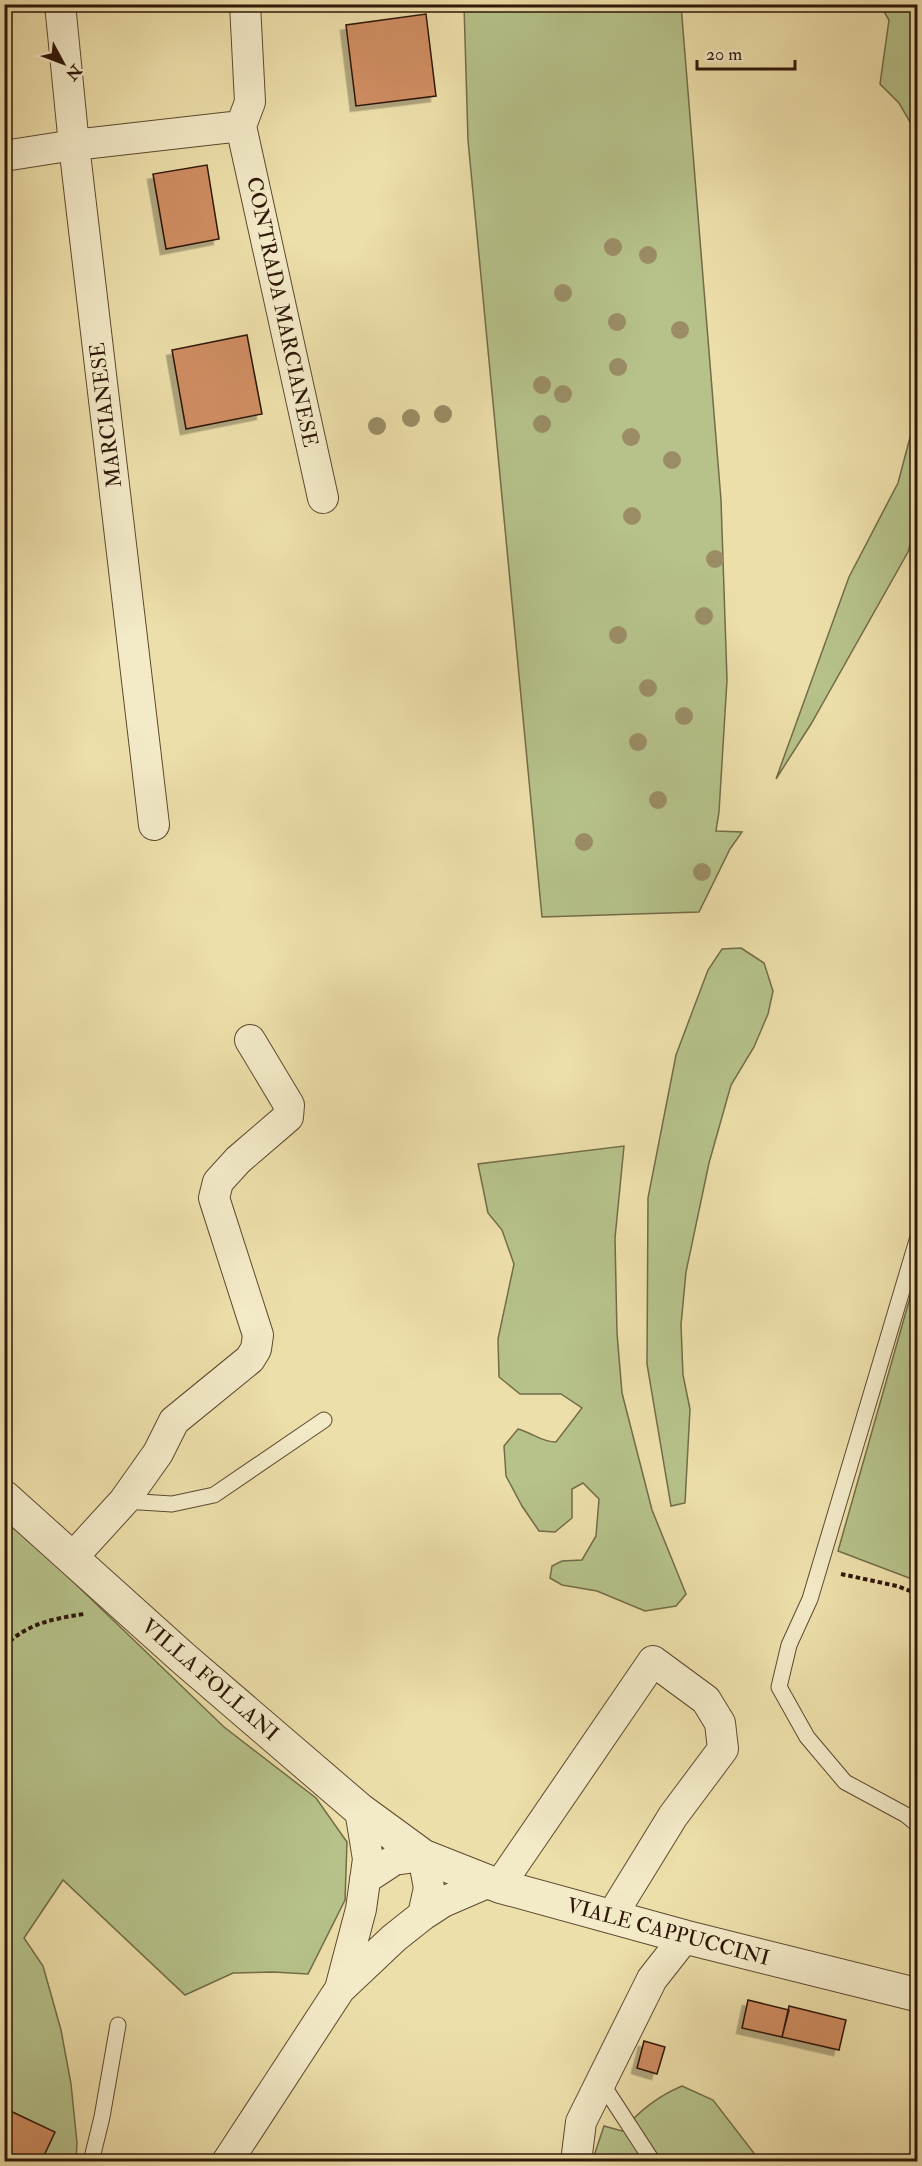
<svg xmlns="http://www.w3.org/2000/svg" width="922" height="2166" viewBox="0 0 922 2166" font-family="'IM FELL Double Pica',serif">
<defs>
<filter id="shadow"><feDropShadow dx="-5.5" dy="5.5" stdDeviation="0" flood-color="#0004"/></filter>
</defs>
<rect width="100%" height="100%" fill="#eddfaa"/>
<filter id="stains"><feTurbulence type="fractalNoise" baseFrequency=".00333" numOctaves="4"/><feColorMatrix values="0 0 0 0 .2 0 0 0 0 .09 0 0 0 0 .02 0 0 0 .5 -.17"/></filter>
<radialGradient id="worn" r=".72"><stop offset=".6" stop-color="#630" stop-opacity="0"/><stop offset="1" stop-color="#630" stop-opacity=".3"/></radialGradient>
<path fill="#b6c28a" stroke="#726c48" stroke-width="1.5" d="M464,5H681L721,500L727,680L719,812L716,831L742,832L730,849L699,912L542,917L468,140Z
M880,5H917V134L899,103L880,84L889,20Z
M917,411V521L908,552L811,724L776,779L849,577L898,483Z
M741,948L764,963L773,991L768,1014L754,1047L731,1085L709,1163L686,1272L681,1325L683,1375L690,1409L685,1503L671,1506L647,1364L648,1198L676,1055L708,970L722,949Z
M624,1146L615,1238L617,1333L622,1393L652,1510L686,1594L676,1606L645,1611L597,1591L562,1585L550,1578L552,1566L562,1561L582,1560L596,1536L599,1499L583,1483L572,1489V1518L555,1532L539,1531L522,1506L506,1476L504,1446L518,1429C533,1433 541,1442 556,1442L582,1408L561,1394H520L499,1377L498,1339L514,1264L502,1230L488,1213L478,1164Z
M917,1273L918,1581H917L838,1551Z
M4,1515L224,1727L316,1798L347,1842L345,1900L308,1974L273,1972L233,1973L185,1995L63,1880L24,1938L43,1966L61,2030L71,2084L77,2143L76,2161H5Z
M682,2086L713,2100L760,2161L592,2162L604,2126L622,2131C639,2111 658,2096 682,2086Z"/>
<path fill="#cf8d62" stroke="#2e1707" stroke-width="1.5" filter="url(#shadow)" d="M426,14L436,96L356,106L346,25Z
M207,165L219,239L166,249L153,174Z
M247,335L262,414L186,429L172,350Z
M748,2000L789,2010L782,2037L742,2028Z
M789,2006L846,2020L839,2050L782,2037Z
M644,2041L665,2047L657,2074L637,2068Z
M4,2108L55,2132L41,2162H4Z"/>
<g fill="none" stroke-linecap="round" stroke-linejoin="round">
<defs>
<path id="service" d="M918,1237L810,1599L789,1645L779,1687L807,1737L845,1782L906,1815L918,1825
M124,1501L172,1504L214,1495L324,1420
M601,2082L653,2162
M91,2162L102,2117L118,2025"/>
<path id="minor" d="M60,4L74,145L154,825
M245,4L250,102L241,126L323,498
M4,156L74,145L241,126
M72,1558L124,1501L158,1453L174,1421L250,1359L256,1349L258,1335L214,1198L218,1182L238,1160L288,1117L289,1105L250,1040
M365,1879L394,1860L423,1856L429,1888L423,1915
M499,1886L653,1661L706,1700L720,1723L723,1749L673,1816L611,1917
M340,1989L361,1909L368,1859L360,1810
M227,2162L340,1989L394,1938L423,1915L443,1902L487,1883
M576,2162L581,2122L652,1979L685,1937"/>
<path id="tertiary" d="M4,1497L183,1658L360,1810L423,1856L499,1886L685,1937L918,1995"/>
</defs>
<use href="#service" stroke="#5e4930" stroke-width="17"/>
<use href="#minor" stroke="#5e4930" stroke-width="32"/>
<use href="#tertiary" stroke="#5e4930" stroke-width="35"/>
<path stroke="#2e1707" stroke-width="4" stroke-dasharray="4.5 3" stroke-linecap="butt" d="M841,1574L897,1586L918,1594
M4,1646C29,1623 52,1619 84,1614"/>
<use href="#service" stroke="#f3eac8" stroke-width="15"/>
<use href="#minor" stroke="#f3eac8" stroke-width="30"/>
<use href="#tertiary" stroke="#f3eac8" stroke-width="33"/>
</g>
<g fill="#9a8d66">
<circle cx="613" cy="247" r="9"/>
<circle cx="648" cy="255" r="9"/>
<circle cx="563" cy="293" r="9"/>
<circle cx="617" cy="322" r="9"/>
<circle cx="680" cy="330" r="9"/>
<circle cx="618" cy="367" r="9"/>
<circle cx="542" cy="385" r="9"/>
<circle cx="563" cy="394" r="9"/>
<circle cx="443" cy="414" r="9"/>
<circle cx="411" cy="418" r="9"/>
<circle cx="542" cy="424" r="9"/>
<circle cx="377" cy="426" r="9"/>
<circle cx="631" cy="437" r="9"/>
<circle cx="672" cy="460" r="9"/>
<circle cx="632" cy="516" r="9"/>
<circle cx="715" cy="559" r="9"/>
<circle cx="704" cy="616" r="9"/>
<circle cx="618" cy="635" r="9"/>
<circle cx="648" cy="688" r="9"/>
<circle cx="684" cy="716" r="9"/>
<circle cx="638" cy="742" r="9"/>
<circle cx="658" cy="800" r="9"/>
<circle cx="584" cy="842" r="9"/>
<circle cx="702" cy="872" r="9"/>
</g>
<g text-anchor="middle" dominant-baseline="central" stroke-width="4.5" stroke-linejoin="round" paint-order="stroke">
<g font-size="21" fill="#2e1707" stroke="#f3eac8">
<text transform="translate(282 312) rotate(78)">CONTRADA MARCIANESE</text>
<text transform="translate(106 415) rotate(-97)">MARCIANESE</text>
<text transform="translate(210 1680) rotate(41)">VILLA FOLLANI</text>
<text transform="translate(668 1932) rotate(15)">VIALE CAPPUCCINI</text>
</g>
</g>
<rect width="922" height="2166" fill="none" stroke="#eddfaa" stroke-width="24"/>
<rect x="6" y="6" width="910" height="2154" fill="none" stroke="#2e1707" stroke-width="3"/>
<rect x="12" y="12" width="898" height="2142" fill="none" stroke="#2e1707" stroke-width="1.5"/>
<g transform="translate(63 63) rotate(131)" stroke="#f3eac8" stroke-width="4.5" paint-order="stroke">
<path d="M0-4.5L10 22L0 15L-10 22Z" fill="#2e1707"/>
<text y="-9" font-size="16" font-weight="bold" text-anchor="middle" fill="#2e1707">N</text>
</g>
<path d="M697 60v9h98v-9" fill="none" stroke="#2e1707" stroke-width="3"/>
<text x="706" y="60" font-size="18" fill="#2e1707" stroke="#f3eac8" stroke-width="4.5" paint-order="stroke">20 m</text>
<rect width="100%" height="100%" filter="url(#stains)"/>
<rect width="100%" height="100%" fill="url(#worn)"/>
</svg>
